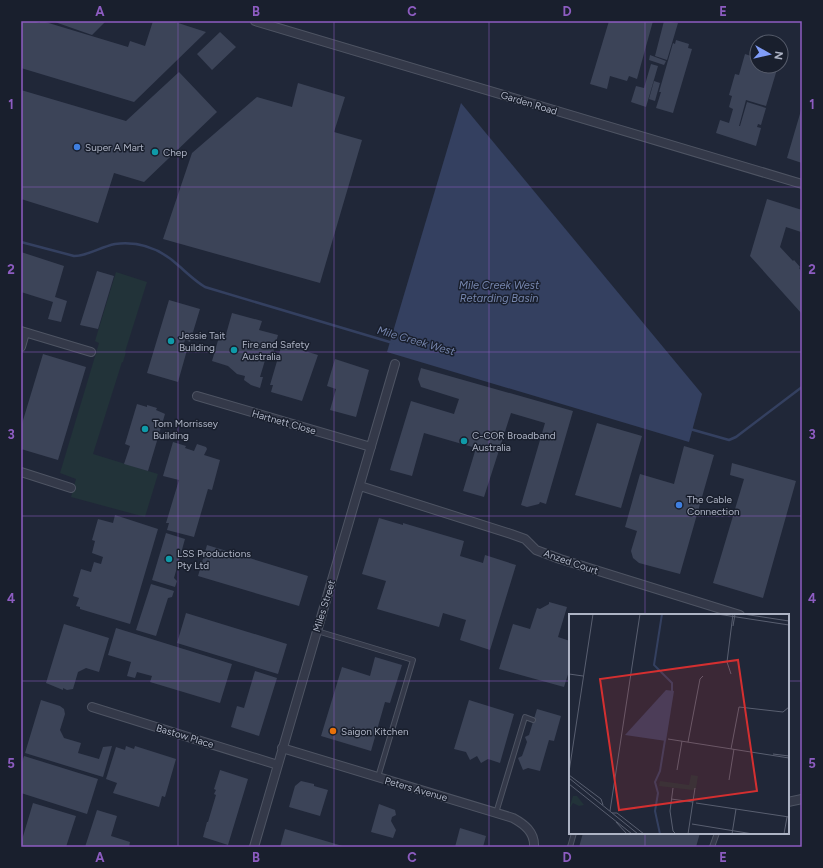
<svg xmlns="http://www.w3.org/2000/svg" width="823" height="868" viewBox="0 0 823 868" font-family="Figtree,sans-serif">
<rect width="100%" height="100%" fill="#202738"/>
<path fill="#223339" d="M116,272L147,282L125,352H126L123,362H122L93,454L158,474L145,517L71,497L76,479L60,473L99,343L95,341Z"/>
<path fill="#344060" d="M461,103L702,394L689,442L387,352Z"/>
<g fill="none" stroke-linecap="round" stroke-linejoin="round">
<path stroke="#344060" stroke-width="2.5" d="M21,242L74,256C88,256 100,247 115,244C139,241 161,249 179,266C187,273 195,281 205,287L393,343
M690,429L729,440L736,437L802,387"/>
</g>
<path fill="#3c4458" d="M21,21H33L40,23V21H42L128,47L130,41L145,46L153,21H172L206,32L134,102L21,68Z
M52,21H106L92,35Z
M609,21H653L637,79L629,76L627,81L610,76L607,89L590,84Z
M664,21L678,23L667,60L655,56Z
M220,32L236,47L212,70L197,54Z
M676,40L689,44L688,48L692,49L673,113L656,108L661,92H659L673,43L675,44Z
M745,54L757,58V66H778L766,106L746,100L739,126H740L747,102L766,108L761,125L758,124L757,127L761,128L756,146L716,133L720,120L729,123L733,109L729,107L732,96L729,95L735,74L739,75Z
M650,55L666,61L664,65L649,60Z
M651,64L658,66L646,107L631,102L636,86L644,88Z
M179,72L217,112L144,182L114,173L98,223L21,199V90L126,121Z
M654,81L660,83L655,101L649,99Z
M298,83L345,97L334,132L362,140L320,283L163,239L192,153L257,97L292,107Z
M802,107V163L787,158Z
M767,199L802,210L801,232L786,227L780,247L793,261L794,260L800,267L799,268L802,272V314L750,256Z
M21,252L64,266L55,297L67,301L61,322L48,319L53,302L21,292Z
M97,271L114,276L98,329L80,325Z
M169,300L200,309L190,342L185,340L182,349L187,350L178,382L147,373Z
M232,313L262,321L259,330L278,335L272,357H266L260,377H263L260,388L251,385L244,380L245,376L237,374L228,366L212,361L219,337L225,338Z
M282,344L318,355L302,401L271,392L273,385H270Z
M43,354L86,367L58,460L21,449V427Z
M335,359L369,370L356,417L330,410L336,389L327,386Z
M421,368L573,411L546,504L540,502L539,504L527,507L521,505L545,423L511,413L484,497L463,491L476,448L424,433L412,476L390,470L411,401L454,414L459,399L421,387L418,379Z
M137,404L147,407V405L157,408L156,410L163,413L165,414L148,471L124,464L130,446L125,444Z
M597,423L642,436L621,508L575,495Z
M173,442L186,446L185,448L194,451L197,444L206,447L207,449L204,455L220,460L212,490L208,489L194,537L167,530L169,523H166L179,480L163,476Z
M684,446L714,455L680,574L639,563L633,558L631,551L637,531L625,527L640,474L674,484Z
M732,463L796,481L763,598L713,583L744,479L730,475Z
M115,515L158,529L130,624L80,609V607L76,606L79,598L73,596L81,569L91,572L94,562L101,564L103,557L92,553L95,541L92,540L98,519L113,523Z
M379,518L403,525V523L464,541L460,556L483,563L485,555L516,565L490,650L460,640L466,620L443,613L439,627L377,609L386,581L362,574Z
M166,533L185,539L174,578L177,581L175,587L152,580Z
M207,545L308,576L299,606L198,576Z
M151,584L174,591L172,597L168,598L156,636L136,630Z
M549,602L567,607L558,637L570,641V668L564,687L499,669L513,624L530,629L537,608L540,609L549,604Z
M186,613L287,644L278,674L177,643Z
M64,624L109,638L99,672L86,668L78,672L73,689L67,690L63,688V690L46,683Z
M116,628L232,664L220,703L150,682L152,676L137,672L135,678L127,676L131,662L108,655Z
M375,657L402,665L390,703L385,702L371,751L321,736L342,667L370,676Z
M255,671L277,678L259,736L231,727L237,706L244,708Z
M41,700L60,706L64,709L65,714L60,730L64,738L81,743L78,753L99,759L103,747L112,746L103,777L25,753Z
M469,700L514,714L500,763L488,759L481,763L477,756L470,760L466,752L454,749Z
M537,709L561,716L554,741L549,740L540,771L528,768L523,770L518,758L522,756L527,742L525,737L529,735Z
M126,746L134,749L135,746L176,759L165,797L162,796L159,807L113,793L117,783L106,779L116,747L125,750Z
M24,756L98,779L87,814L21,793V765Z
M220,770L248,779L228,845L203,837L207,822H208L216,795L214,794L216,790L214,789Z
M301,781L314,784V786L328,790L320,816L289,807L295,786Z
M33,803L76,816L66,847H21V843Z
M379,804L395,810L396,815L392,817L391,821L396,830L393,838L371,832Z
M97,810L117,816L111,836L130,842L129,847H85Z
M460,828L486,836L483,847H455Z
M285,829L346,847H280Z
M583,833H700L696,847H579Z"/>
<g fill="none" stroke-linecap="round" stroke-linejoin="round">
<defs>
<path id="service" d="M317,631L413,660L378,777
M496,813L525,717L533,720
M570,847L574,833
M712,847L717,833"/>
<path id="minor" d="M255,21L802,184
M21,331L91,352
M21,347L25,333
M197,396L371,447
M21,472L71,488
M360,486L511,534L525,539L536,550L560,559L740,615
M92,707L278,765
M282,748L513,818C524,824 535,832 534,847
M788,802L802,799
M254,847L395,364"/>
</defs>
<use href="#service" stroke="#4e5463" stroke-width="6"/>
<use href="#minor" stroke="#4e5463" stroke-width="10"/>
<use href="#service" stroke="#343949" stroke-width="4"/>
<use href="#minor" stroke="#343949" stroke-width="8"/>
</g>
<path fill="none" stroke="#8d5cc1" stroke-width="1" stroke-opacity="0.55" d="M178,21V847M334,21V847M489,21V847M645,21V615M21,187H802M21,352H802M21,516H802M21,681H570M788,681H802M645,833V847"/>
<g fill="#3f7fe0" stroke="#191f2d" stroke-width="1.5">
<circle cx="77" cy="147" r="4"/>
<circle cx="679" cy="505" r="4"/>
</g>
<g fill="#0f9aa8" stroke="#191f2d" stroke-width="1.5">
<circle cx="155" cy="152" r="4"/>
<circle cx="171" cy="341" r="4"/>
<circle cx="234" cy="350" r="4"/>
<circle cx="145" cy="429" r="4"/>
<circle cx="464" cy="441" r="4"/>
<circle cx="169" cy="559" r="4"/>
</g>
<circle fill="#e8710a" stroke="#191f2d" stroke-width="1.5" cx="333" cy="731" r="4"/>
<g text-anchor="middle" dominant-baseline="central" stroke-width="3" stroke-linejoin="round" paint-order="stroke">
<g font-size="10" fill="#aeb4c5" stroke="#191f2d">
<text transform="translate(529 103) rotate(17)">Garden Road</text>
<text transform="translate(284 422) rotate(16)">Hartnett Close</text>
<text transform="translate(571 562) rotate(19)">Anzed Court</text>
<text transform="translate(324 606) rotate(-73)">Miles Street</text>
<text transform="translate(185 736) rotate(17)">Bastow Place</text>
<text transform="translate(416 789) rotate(16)">Peters Avenue</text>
</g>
<g font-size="10" fill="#aeb4c5" stroke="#191f2d" text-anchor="start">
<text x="85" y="147">Super A Mart</text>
<text x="163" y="152">Chep</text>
<text x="179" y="335">Jessie Tait<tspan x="179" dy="12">Building</tspan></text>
<text x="242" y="344">Fire and Safety<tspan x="242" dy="12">Australia</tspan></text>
<text x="153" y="423">Tom Morrissey<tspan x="153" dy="12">Building</tspan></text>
<text x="472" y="435">C-COR Broadband<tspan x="472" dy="12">Australia</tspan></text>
<text x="687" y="499">The Cable<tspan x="687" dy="12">Connection</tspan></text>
<text x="177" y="553">LSS Productions<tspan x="177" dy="12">Pty Ltd</tspan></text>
<text x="341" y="731">Saigon Kitchen</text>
</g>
<g font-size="11" font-style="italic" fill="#7686ae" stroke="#191f2d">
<text x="499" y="285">Mile Creek West<tspan x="499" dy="13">Retarding Basin</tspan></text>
<text transform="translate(416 341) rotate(16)">Mile Creek West</text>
</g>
</g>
<g transform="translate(569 614)">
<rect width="220" height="220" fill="#202738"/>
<path d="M122,161L129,162L127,174L124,176L90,172L91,167L120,171ZM4,182H8L15,191L10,192L4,189L0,195Z" fill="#223339"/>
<path d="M97,76L105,77L97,127L56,121Z" fill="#344060"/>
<path fill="none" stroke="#344060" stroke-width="2" d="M93,0L85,51L103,69V78M91,220L86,197L89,179L86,168L91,157L96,126"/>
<path fill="none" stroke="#595f70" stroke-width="1" d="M148,0L220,11M174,0L220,7M164,12L166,0M0,60L14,62M162,60L158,48L164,0M99,125L220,144M119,128L131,65L134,62M162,135L170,93L214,98L220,93M204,140L220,142M108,156L113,127M0,158L24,0M0,161L32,185L34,191M0,164L69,220M160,166L165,135M0,170L63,220M104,174L101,197L104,217L107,220M102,185L124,188M127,189L220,203M41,197L71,0M43,199H48L75,220M47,208L58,220M123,210L184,220M119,220L126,174M163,220L167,195M215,220L218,203"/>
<path fill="#d42f30" fill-opacity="0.15" stroke="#d42f30" stroke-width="2" d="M169,46L188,177L50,196L31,65Z"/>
<rect width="220" height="220" fill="none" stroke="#aeb4c5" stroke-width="2"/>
</g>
<rect width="823" height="868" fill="none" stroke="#191f2d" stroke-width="44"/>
<g transform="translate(769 54) rotate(98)"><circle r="19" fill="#191f2d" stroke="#555b6a"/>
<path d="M0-3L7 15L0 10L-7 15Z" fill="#809df8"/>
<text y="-6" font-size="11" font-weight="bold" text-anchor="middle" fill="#aeb4c5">N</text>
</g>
<rect x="22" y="22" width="779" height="824" fill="none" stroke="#8d5cc1" stroke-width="1.5"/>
<g font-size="13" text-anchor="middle" font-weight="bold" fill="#8d5cc1">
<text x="100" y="16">A</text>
<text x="256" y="16">B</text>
<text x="412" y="16">C</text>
<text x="567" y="16">D</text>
<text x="723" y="16">E</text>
<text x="11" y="109">1</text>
<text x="812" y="109">1</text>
<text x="11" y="274">2</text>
<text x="812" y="274">2</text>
<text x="11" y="439">3</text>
<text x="812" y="439">3</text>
<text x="11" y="603">4</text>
<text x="812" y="603">4</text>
<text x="11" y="768">5</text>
<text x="812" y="768">5</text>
<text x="100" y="862">A</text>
<text x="256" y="862">B</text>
<text x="412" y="862">C</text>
<text x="567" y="862">D</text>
<text x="723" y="862">E</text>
</g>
</svg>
